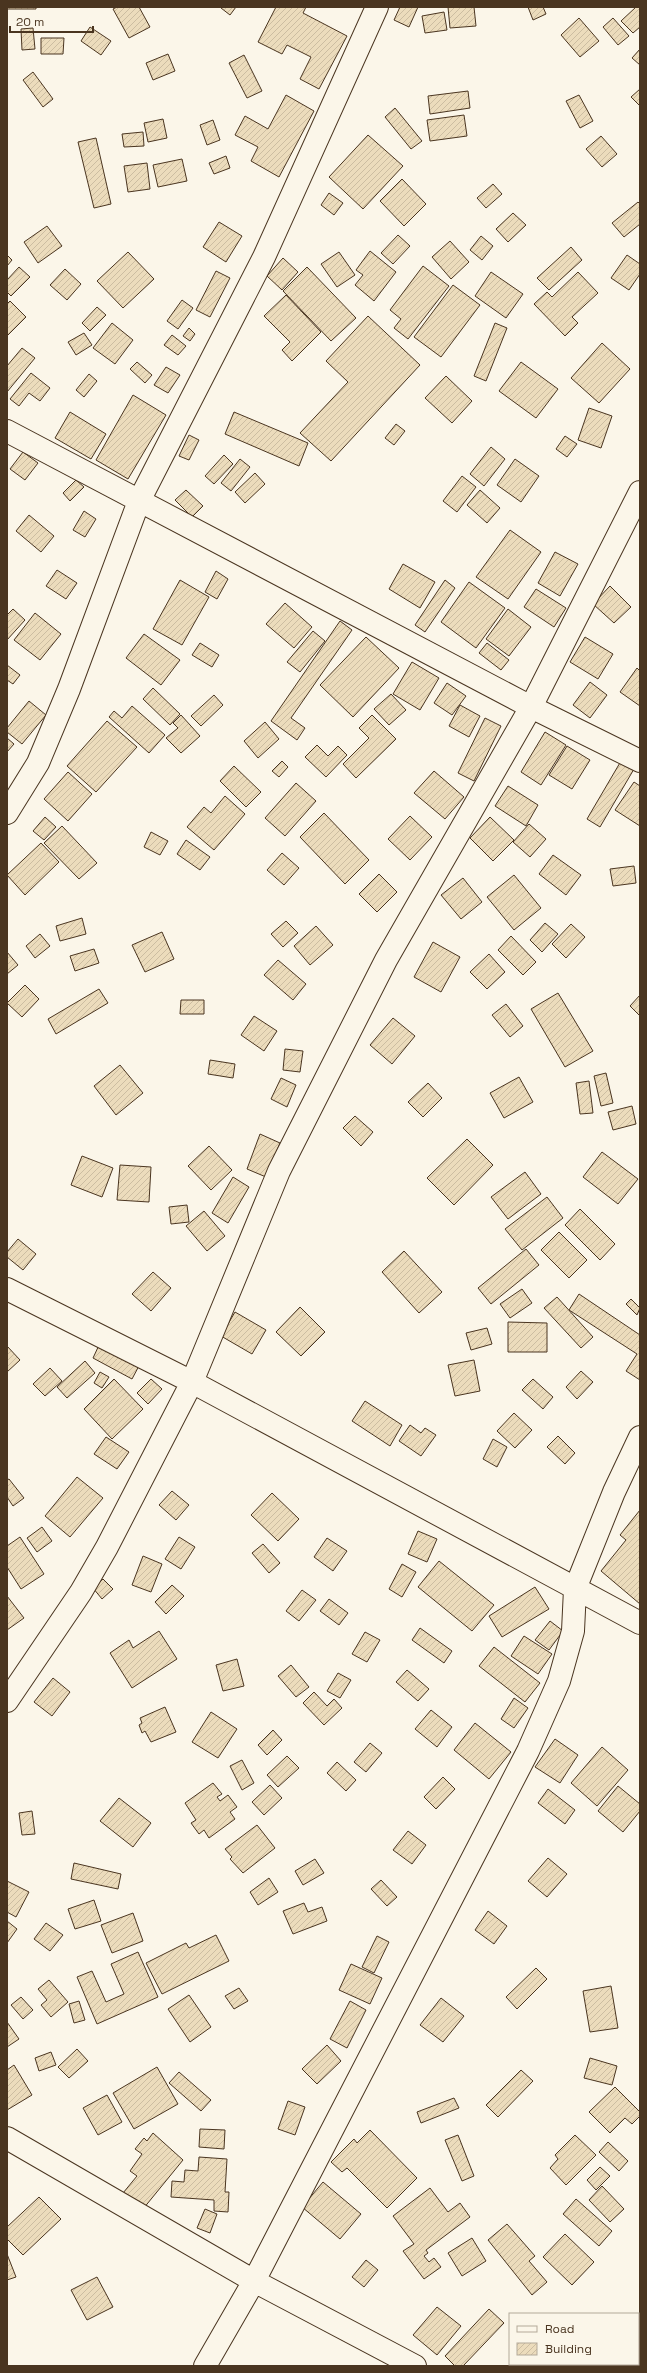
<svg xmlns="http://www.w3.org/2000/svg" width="647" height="2373" viewBox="0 0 647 2373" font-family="'Space Grotesk',sans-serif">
<defs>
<pattern id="building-hatch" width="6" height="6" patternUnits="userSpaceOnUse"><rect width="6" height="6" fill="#ecdcbc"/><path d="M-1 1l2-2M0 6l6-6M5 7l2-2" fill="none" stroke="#ccbda1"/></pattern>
</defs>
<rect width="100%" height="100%" fill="#fbf6e9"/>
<path fill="url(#building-hatch)" stroke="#4a3520" d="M7,7H36V9H7Z
M117,7H139L150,27L129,38L113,9Z
M222,7H236L230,15L221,8Z
M276,7H306L303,13L347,36L319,89L300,79L311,57L287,45L282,54L258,42Z
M400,7H418L409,27L394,20Z
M448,7H474L476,26L450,28Z
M528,7H543L546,14L533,20Z
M636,7H640V27L633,33L621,21Z
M444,12L447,30L425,33L422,16Z
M579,18L599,41L580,57L561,35Z
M613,18L629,36L618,45L603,27Z
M90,27L111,41L101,55L81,41Z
M33,28L35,49L22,50L21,29Z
M41,38H64L63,54H41Z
M640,49V65L632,58Z
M168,54L175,71L153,80L146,63Z
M244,55L262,91L247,98L229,63Z
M33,72L53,99L43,107L23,80Z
M640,89V106L631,97Z
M468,91L470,108L430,114L428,96Z
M286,95L314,111L279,177L251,161L258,147L235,135L245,116L268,129Z
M579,95L593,121L580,128L566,101Z
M395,108L422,141L411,149L385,117Z
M464,115L467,136L430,141L427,120Z
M163,119L167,138L148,142L144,123Z
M213,120L220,140L207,145L200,125Z
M143,132L144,146L124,147L122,134Z
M368,135L403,166L363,209L329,177Z
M601,136L617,154L602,167L586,149Z
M96,138L111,204L94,208L78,142Z
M226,156L230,168L214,174L209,163Z
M182,159L187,181L158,187L153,165Z
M147,163L150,189L128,192L124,166Z
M402,179L426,204L404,226L380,201Z
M493,184L502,194L486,208L477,198Z
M329,193L343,203L334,215L321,205Z
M638,202L640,204V224L624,237L612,223Z
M513,213L526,225L508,242L496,229Z
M219,222L242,236L226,262L203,247Z
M47,226L62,246L38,263L24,242Z
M398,235L410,246L393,264L381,253Z
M481,236L493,246L482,260L470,250Z
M450,241L469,262L451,279L432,257Z
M571,247L582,260L549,290L537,278Z
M370,251L396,272L374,301L355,285L363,275L356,270Z
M128,252L154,279L123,308L97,281Z
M339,252L355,275L337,287L321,264Z
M7,255L12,260L7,266Z
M627,255L640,264V274L629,290L611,278Z
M283,258L298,272L282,290L267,276Z
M423,266L449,286L408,339L394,328L401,319L390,310Z
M19,267L30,277L11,296L7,292V280Z
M307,267L356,318L331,341L283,291Z
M65,269L81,284L67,300L50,285Z
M216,271L230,278L210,317L196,310Z
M491,272L523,294L506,318L475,296Z
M578,272L598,293L572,317L578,323L565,336L534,304L547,292L552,297Z
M453,285L480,305L441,357L414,337Z
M286,295L321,332L292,361L282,350L290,342L264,316Z
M182,300L193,308L178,329L167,321Z
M10,301L26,317L7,336V304Z
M97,307L106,315L90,331L82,323Z
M368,316L420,365L331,461L300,433L348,382L326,361Z
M112,323L133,340L115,364L93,348Z
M495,323L507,328L486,381L474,376Z
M189,328L195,334L190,341L183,336Z
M84,333L92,345L76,355L68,342Z
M172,335L186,346L178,355L164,345Z
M602,343L630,369L599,403L571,378Z
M22,348L35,358L7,392V366Z
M137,362L152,375L145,383L130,369Z
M521,362L558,389L536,418L499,391Z
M166,367L180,375L168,393L154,385Z
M31,373L50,388L40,401L29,393L19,406L10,399Z
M89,374L97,381L84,397L76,390Z
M446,376L472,401L452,423L425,398Z
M133,395L166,415L128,479L96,460Z
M589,408L612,416L601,448L578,440Z
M70,412L106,434L91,459L55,438Z
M234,412L308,443L299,466L225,434Z
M396,424L405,431L394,445L385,438Z
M189,435L199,440L189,460L179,456Z
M565,436L577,444L567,457L556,449Z
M491,447L505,459L484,486L470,474Z
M23,452L38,463L25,480L10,469Z
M224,455L233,464L214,484L205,476Z
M240,459L250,467L231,491L221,483Z
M515,459L539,476L521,502L497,485Z
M255,473L265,484L245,503L235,492Z
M462,476L476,487L457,512L443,501Z
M76,480L84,487L70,501L63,493Z
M186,490L203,506L192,517L175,500Z
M480,490L500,508L487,523L467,505Z
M84,511L96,519L85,537L73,530Z
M29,515L54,536L41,552L16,531Z
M510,530L541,552L508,599L476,577Z
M555,552L578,564L560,596L538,583Z
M403,564L435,582L420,608L389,589Z
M57,570L77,583L66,599L46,586Z
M216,571L228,579L217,599L205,592Z
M180,580L209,597L182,645L153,629Z
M445,580L455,588L425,632L415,625Z
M469,582L505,608L476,648L441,622Z
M610,586L631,607L614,623L593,604Z
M536,589L566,608L554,627L524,607Z
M285,603L312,627L294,648L266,624Z
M13,609L25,620L7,640V615Z
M508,609L531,627L509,656L486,639Z
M35,613L61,634L40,660L14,640Z
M340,621L352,630L291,718L305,728L297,740L271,721Z
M313,631L325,641L300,672L287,662Z
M144,634L180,660L161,685L126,658Z
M366,637L399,668L353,717L320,685Z
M585,637L613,654L598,679L570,662Z
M200,643L219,655L212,667L192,655Z
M487,643L509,660L501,670L479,653Z
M412,662L439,678L420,710L393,694Z
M7,665L20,675L13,684L7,680Z
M637,668L640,671V706L620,692Z
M590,682L607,695L590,718L573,705Z
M447,683L466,696L452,715L434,703Z
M153,688L180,714L170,725L143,699Z
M391,694L406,710L389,725L374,709Z
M214,695L223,705L201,726L191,716Z
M29,701L46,715L22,744L7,732V728Z
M460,705L480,716L469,737L449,726Z
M132,706L165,735L149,753L109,717L114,711L122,718Z
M181,715L200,736L181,753L166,738L178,728L173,723Z
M372,715L396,739L356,778L343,764L369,738L359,728Z
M485,718L501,726L474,781L458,773Z
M107,721L137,747L96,792L67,766Z
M265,722L279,739L258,758L244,741Z
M545,732L566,745L541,785L521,772Z
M7,738L14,744L7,752Z
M317,745L328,756L338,746L347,755L326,777L305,757Z
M567,746L590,760L572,789L549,775Z
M282,761L288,767L279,777L272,771Z
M621,761L634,769L600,827L587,819Z
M234,766L261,792L246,807L220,781Z
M434,771L464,797L445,819L414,793Z
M68,772L92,794L68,821L44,799Z
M634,782L640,786V826L615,810Z
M296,783L316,801L285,836L265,818Z
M508,786L538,805L526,826L495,806Z
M225,796L245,814L214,850L187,827L204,807L211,813Z
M324,813L369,860L345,884L300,837Z
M410,816L432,837L410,860L388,839Z
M45,817L56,827L44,840L33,831Z
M490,817L514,840L493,861L470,838Z
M529,824L546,839L530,857L513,842Z
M62,826L97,863L79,879L44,843Z
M151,832L168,841L160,855L144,847Z
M186,840L210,857L200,870L177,854Z
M41,843L59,862L25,895L7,875Z
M282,853L299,868L284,885L267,870Z
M553,855L581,875L566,895L539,874Z
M634,866L636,883L613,886L610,869Z
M379,874L397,892L377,912L359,894Z
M514,875L541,908L514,930L487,897Z
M463,878L482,902L461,919L441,895Z
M82,918L86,934L60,941L56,926Z
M286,921L298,933L283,947L271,934Z
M545,923L558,934L542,952L530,940Z
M571,924L585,937L566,958L552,944Z
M316,926L333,945L310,965L294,946Z
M162,932L174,959L145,972L132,945Z
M40,934L50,946L35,958L26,946Z
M511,936L536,962L523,975L498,950Z
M433,942L460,957L441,992L414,977Z
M94,949L99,963L75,971L70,956Z
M7,952L18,965L7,974Z
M489,954L505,972L487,989L470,972Z
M278,960L306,984L293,1000L264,975Z
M25,985L39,999L22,1017L7,1003Z
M99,989L108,1003L56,1034L48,1019Z
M558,993L593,1051L565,1067L531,1009Z
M640,995V1016L630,1006Z
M181,1000H204V1014H180Z
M506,1004L523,1026L510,1037L492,1015Z
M254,1016L277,1031L264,1051L241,1035Z
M393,1018L415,1036L392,1064L370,1045Z
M285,1049L303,1051L300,1072L283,1070Z
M210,1060L235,1064L233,1078L208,1074Z
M120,1065L143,1093L116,1115L94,1086Z
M606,1073L613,1103L601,1106L594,1076Z
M519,1077L533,1102L504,1118L490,1093Z
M281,1078L296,1085L287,1107L271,1099Z
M589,1081L593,1113L580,1114L576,1083Z
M428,1083L442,1098L423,1117L408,1102Z
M632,1106L636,1124L613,1130L608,1112Z
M355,1116L373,1132L361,1146L343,1128Z
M260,1134L280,1143L266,1177L247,1169Z
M467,1139L493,1165L454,1205L427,1178Z
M209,1146L232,1170L211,1190L188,1166Z
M602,1152L638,1179L618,1204L583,1177Z
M82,1156L113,1168L102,1197L71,1185Z
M120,1165L151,1167L149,1202L117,1200Z
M525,1172L541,1194L508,1219L491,1197Z
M233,1177L249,1187L228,1223L212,1213Z
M547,1197L563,1218L522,1250L505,1229Z
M187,1205L189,1222L171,1224L169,1207Z
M580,1209L615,1244L600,1260L565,1225Z
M204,1211L225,1236L207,1251L186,1226Z
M559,1232L587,1260L569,1278L541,1250Z
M18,1239L36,1254L23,1270L7,1257V1252Z
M526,1249L539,1265L491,1304L478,1288Z
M404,1251L442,1292L419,1313L382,1272Z
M153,1272L171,1288L151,1311L132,1294Z
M522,1289L532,1303L510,1318L500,1304Z
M579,1294L640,1335V1380L626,1371L637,1354L569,1310Z
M557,1297L593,1337L581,1348L544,1308Z
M631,1299L640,1308L637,1315L626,1304Z
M300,1307L325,1332L301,1356L276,1332Z
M235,1312L266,1330L252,1354L221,1336Z
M508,1322L547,1323V1352H508Z
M487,1328L492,1344L471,1350L466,1333Z
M100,1343L140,1364L132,1379L93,1358Z
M7,1346L20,1360L7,1372Z
M474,1360L480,1391L455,1396L448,1365Z
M85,1361L95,1373L67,1398L57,1387Z
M50,1368L62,1381L45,1396L33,1384Z
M581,1371L593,1382L577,1399L566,1387Z
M100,1372L109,1377L102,1388L94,1383Z
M114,1379L143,1409L112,1439L84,1409Z
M151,1379L162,1389L148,1404L137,1393Z
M533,1379L553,1397L543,1409L522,1390Z
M365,1401L402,1425L390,1446L352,1421Z
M514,1413L532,1430L515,1448L497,1431Z
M410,1425L421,1433L425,1428L436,1435L421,1456L399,1441Z
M558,1436L575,1453L565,1464L547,1447Z
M106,1437L129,1452L117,1469L94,1454Z
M493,1439L507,1447L497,1467L483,1459Z
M77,1477L103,1498L70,1537L45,1516Z
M9,1479L24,1498L13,1506L7,1497V1480Z
M172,1491L189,1505L176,1520L159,1505Z
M272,1493L299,1519L278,1541L251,1515Z
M640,1510V1604L601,1571L626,1540L620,1535Z
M42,1527L52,1541L37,1552L27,1538Z
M418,1531L437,1539L427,1562L408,1554Z
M20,1537L44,1574L21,1589L7,1567V1546Z
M179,1537L195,1547L181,1569L165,1559Z
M327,1538L347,1551L333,1571L314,1557Z
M263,1544L280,1563L269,1573L252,1553Z
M143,1556L162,1564L151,1592L132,1585Z
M439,1561L494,1605L472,1631L418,1587Z
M402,1564L416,1572L402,1597L389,1589Z
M103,1579L113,1589L102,1599L93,1588Z
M172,1585L184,1596L166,1614L155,1602Z
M535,1587L549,1609L502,1637L489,1616Z
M302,1590L316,1600L299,1621L286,1611Z
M7,1596L24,1618L7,1630Z
M329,1599L348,1613L339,1625L320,1611Z
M550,1621L563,1631L549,1650L535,1640Z
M420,1628L452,1651L444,1663L412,1640Z
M159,1631L177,1659L132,1688L110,1653L129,1640L133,1648Z
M365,1632L380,1640L367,1662L352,1654Z
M524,1636L552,1654L538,1674L511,1656Z
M494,1647L540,1683L525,1702L479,1666Z
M237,1659L244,1686L223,1691L216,1665Z
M291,1665L309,1687L296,1697L278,1676Z
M407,1670L429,1689L418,1701L396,1682Z
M338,1673L351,1680L340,1698L327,1691Z
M53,1678L70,1692L52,1716L34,1702Z
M314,1692L327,1706L334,1699L342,1708L324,1725L303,1703Z
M514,1698L528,1708L514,1728L501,1719Z
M165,1707L176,1732L151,1742L145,1731L142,1733L139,1725L142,1723L140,1718Z
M431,1710L452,1727L437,1747L415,1729Z
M211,1712L237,1729L218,1758L192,1742Z
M475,1723L511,1752L489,1779L454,1750Z
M273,1730L282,1740L267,1755L258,1745Z
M555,1739L578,1755L560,1783L535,1767Z
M370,1743L382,1753L366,1772L354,1762Z
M602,1747L628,1770L597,1806L571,1783Z
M287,1756L299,1768L278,1787L267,1775Z
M242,1760L254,1783L242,1790L230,1766Z
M337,1762L356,1780L346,1791L327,1773Z
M443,1777L455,1789L436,1809L424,1797Z
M213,1783L222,1794L217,1797L220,1801L228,1795L237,1807L230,1812L235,1819L209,1838L204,1830L199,1834L191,1823L196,1820L185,1803Z
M270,1785L282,1798L264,1815L252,1802Z
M618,1786L640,1804V1811L623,1832L598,1811Z
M548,1789L575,1810L565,1824L538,1803Z
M119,1798L151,1823L133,1847L100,1821Z
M32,1811L35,1834L22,1835L19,1813Z
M257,1825L275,1848L243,1873L230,1859L232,1857L225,1849Z
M408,1831L426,1845L412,1864L393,1850Z
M548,1858L567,1874L547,1897L528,1881Z
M315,1859L324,1873L303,1885L295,1871Z
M74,1863L121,1874L118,1889L71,1879Z
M269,1878L278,1892L258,1905L250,1892Z
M381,1880L397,1897L387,1906L371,1889Z
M7,1881L29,1892L16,1917L7,1912Z
M94,1900L101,1921L75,1929L68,1909Z
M304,1903L308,1912L322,1907L327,1921L293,1934L283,1911Z
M488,1911L507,1926L494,1944L475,1930Z
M133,1913L143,1941L112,1953L101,1925Z
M7,1921L17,1929L7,1943Z
M46,1923L63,1935L50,1951L34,1939Z
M216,1935L229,1961L162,1994L146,1963L186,1943L189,1948Z
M377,1936L389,1942L374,1973L362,1967Z
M138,1952L158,1997L97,2024L77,1977L92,1971L106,2002L124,1994L111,1964Z
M351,1964L382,1978L370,2004L339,1990Z
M536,1968L547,1979L517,2009L506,1997Z
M49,1980L68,2002L51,2017L41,2005L47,2000L38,1989Z
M611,1986L618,2028L590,2032L583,1991Z
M239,1988L248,2001L234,2009L225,1996Z
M189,1995L211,2027L190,2042L168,2009Z
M21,1997L33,2010L23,2019L11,2005Z
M441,1998L464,2016L443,2042L420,2025Z
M79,2001L85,2020L74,2023L69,2004Z
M350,2001L366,2010L347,2048L330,2039Z
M7,2022L19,2039L7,2047Z
M327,2045L341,2061L317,2084L302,2069Z
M77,2049L88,2061L69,2078L58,2067Z
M51,2052L56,2065L39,2071L35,2058Z
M590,2058L617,2066L612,2085L584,2078Z
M14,2065L32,2095L7,2110V2070Z
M157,2067L178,2104L134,2129L113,2093Z
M521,2070L533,2081L498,2117L486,2105Z
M179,2072L211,2100L201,2111L169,2083Z
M615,2087L640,2112V2116L632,2124L625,2118L610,2133L589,2112Z
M107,2095L122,2122L98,2135L83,2108Z
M454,2098L459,2108L421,2123L417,2112Z
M288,2101L305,2107L295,2135L278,2129Z
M200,2129L225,2130L224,2149L199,2147Z
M370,2130L417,2178L387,2208L347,2168L342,2172L331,2162L354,2139L357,2143Z
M153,2133L183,2160L143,2209L123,2193L137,2176L130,2171L142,2154L135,2149L144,2138L147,2141Z
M458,2135L474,2176L462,2181L445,2140Z
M575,2135L596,2155L566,2185L550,2168L558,2159L555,2155Z
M608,2142L628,2161L619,2171L599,2152Z
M199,2157L227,2159L225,2192H229L228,2212L214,2211V2200L171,2197L172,2181L184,2182L185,2170L198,2171Z
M600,2167L610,2176L596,2190L587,2180Z
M323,2182L361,2214L340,2239L302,2207Z
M602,2186L624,2209L610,2222L589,2200Z
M430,2188L448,2212L460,2203L470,2217L426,2250L428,2253L424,2256L429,2262L434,2258L441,2267L424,2279L403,2251L414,2244L393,2216Z
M39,2197L61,2219L23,2255L7,2239V2227Z
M576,2199L612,2231L599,2246L563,2214Z
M205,2209L217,2214L210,2233L197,2228Z
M507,2224L535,2256L529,2261L547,2282L532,2295L488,2240Z
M565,2234L594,2262L572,2285L543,2257Z
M472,2238L486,2261L462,2276L448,2253Z
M7,2254L16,2277L7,2280Z
M366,2260L378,2270L364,2287L352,2277Z
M97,2277L113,2307L87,2320L71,2290Z
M437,2307L461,2326L437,2355L413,2335Z
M489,2309L504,2323L463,2366H455L445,2356Z"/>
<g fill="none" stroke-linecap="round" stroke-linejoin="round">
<defs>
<path id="minor" d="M7,431L531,707L640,761
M7,813L38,763L69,689L139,501L264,257L377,7
M7,1289L192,1382L640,1623
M7,1701L81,1592L107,1547L192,1382L279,1171L386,960L531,707L640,492
M7,2138L254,2281L415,2366
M205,2366L254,2281L528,1751L559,1681L573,1631L575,1589L614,1492L640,1437"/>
</defs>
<use href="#minor" stroke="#4a3520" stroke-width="24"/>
<use href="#minor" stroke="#fbf6e9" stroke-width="22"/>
</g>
<rect width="647" height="2373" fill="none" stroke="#4a3520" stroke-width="16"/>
<rect x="509" y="2313" width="130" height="52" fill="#fbf6e9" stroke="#b4a999"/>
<rect x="517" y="2326" width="20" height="6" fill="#fbf6e9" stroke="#b4a999"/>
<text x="545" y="2333" font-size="12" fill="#4a3520">Road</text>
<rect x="517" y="2343" width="20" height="12" fill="url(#building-hatch)" stroke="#b4a999"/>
<text x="545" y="2353" font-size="12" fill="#4a3520">Building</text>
<path d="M10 26v6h83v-6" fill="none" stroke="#4a3520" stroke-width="2"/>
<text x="16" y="26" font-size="12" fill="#4a3520" stroke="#fbf6e9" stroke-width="3" paint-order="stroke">20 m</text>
</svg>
